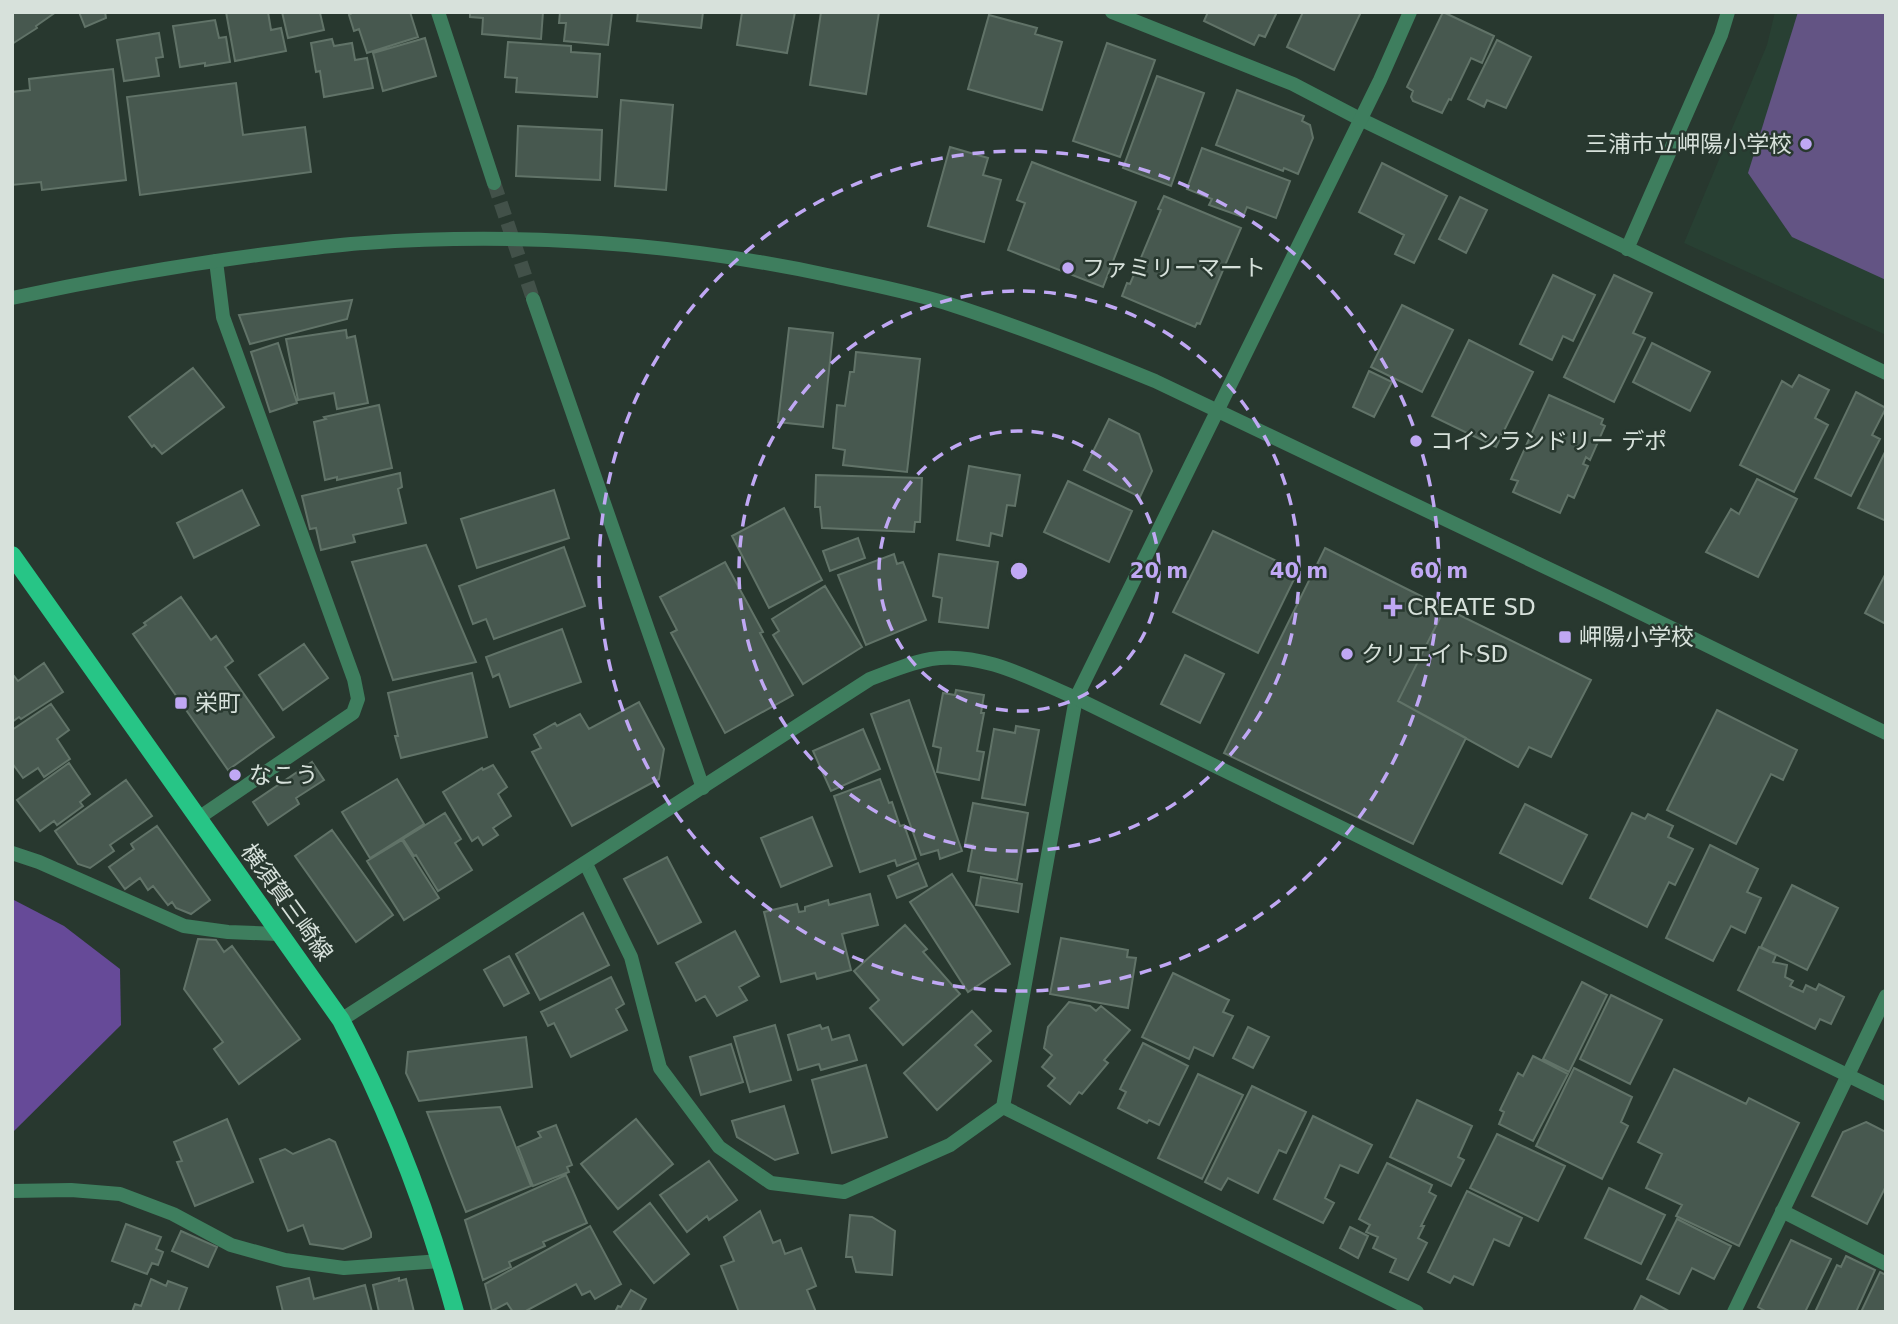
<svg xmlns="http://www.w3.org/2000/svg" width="1898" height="1324" viewBox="0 0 1898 1324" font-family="'DejaVu Sans','Noto Sans JP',sans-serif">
<rect width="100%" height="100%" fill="#28382f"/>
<path fill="#284033" d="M1775,12H1886V335L1684,243L1767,45Z"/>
<path fill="#635484" d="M1798,12H1886V280L1792,237L1748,173Z"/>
<path fill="#664a98" d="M12,899L64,926L120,969L121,1025L12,1133Z"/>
<path fill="#47584f" stroke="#617368" stroke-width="2" d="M12,12H56L36,26L37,28L12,44Z
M79,12H105L106,18L85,27Z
M226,12H268L271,30L281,28L286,51L235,61Z
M282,12H323L320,13L324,30L288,38Z
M410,12L418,37L367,53L359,29L354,31L349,15L354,12Z
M470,12H543L541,39L482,34L483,18L470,17Z
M560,12H612L608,45L564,41L566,23H559Z
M638,12H703L701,28L637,21Z
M742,12H795L787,53L737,45Z
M821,12H879L866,94L810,85Z
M1208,12H1273L1276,14L1265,37L1259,35L1254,45L1204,21Z
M1303,12H1361L1334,70L1287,47Z
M1443,12L1494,36L1482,63L1471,58L1451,100L1449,99L1442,113L1413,101L1411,97L1413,91L1407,87Z
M989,15L1037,28L1035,34L1062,42L1042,110L968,89Z
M215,20L219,38L226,37L230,62L205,66V63L180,67L173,26Z
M159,33L163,57L156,58L159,76L124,81L117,40Z
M425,38L436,76L383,91L373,53Z
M332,39L334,46L352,43L355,60L367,58L373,88L324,97L320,71L316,72L311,43Z
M1497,40L1531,57L1506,108L1487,100L1484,107L1468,99Z
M508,42L571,46V52L600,54L597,97L516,92L517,78L505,77Z
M1107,43L1155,60L1120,157L1073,141Z
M113,69L126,180L42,190L41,182L12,185V92L30,90L29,79Z
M1157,76L1204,93L1171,186L1123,168Z
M236,83L243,135L305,127L311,172L140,195L127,97Z
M1237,90L1304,116L1302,121L1310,125L1313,138L1298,174L1284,168L1283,171L1216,145Z
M621,100L673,105L666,190L615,186Z
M518,126L602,130L600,180L516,176Z
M950,147L988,158L983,175L1001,180L984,242L928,226Z
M1202,148L1290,181L1276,218L1247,207L1243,217L1209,205L1212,199L1187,189Z
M1032,162L1136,202L1103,287L1008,250L1025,203L1017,200Z
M1382,163L1447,196L1414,263L1395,254L1404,235L1359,212Z
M1164,196L1241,228L1200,324L1197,323L1195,327L1122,296L1127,283L1130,284L1161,210L1158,209Z
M1460,197L1487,210L1466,253L1439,239Z
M1553,275L1595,295L1573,341L1563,336L1552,360L1520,344Z
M1614,275L1652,293L1633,333L1645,338L1614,402L1564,377Z
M352,300L347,319L250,344L239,315Z
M1402,305L1453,330L1422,392L1371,367Z
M789,328L833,333L823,427L778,422Z
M346,330L347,338L355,336L368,403L337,409L334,393L298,400L286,339Z
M1469,340L1533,372L1496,447L1432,416Z
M278,343L297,403L270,412L251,352Z
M1652,343L1710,372L1690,411L1633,382Z
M856,352L920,359L907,472L843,465L845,450L833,448L837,405L845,406L850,372H854Z
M193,368L224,407L162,454L154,445L152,447L129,417Z
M1369,371L1392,382L1374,417L1353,407Z
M1799,375L1829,390L1815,418L1828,425L1794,492L1740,465L1782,381L1792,387Z
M1856,392L1886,408L1872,435L1880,439L1851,496L1815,478Z
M1549,395L1603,419L1601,424L1605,426L1590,460L1586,457L1583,464L1588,466L1574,498L1568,495L1560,513L1513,492L1518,481L1511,479Z
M379,405L392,468L337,480V477L325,480L314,422L326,419L324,417Z
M1109,419L1139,434L1152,471L1140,497L1084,470Z
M1886,450V521L1858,508Z
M969,466L1020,475L1015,506L1007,505L1002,536L991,533L989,546L957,540Z
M400,473L402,487L398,489L406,523L353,535L355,542L321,550L316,528L310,529L302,496Z
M816,475L922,478L920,522H915L914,532L822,528L820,507H815Z
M1757,479L1797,499L1758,577L1706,552L1731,509L1739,514Z
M1068,481L1132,511L1109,562L1044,532Z
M242,490L259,525L194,558L177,523Z
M554,490L569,538L477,568L461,519Z
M784,508L822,580L769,608L732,536Z
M1213,531L1298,571L1258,653L1173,612Z
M858,538L865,558L830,571L823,551Z
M426,545L476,662L393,680L352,562Z
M564,547L585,606L494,639L486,619L473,624L459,586Z
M1325,548L1445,608L1398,701L1466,738L1413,844L1224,753Z
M894,554L897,564L903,562L926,620L866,645L838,575Z
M939,554L998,562L988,628L939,622L942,598L933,596Z
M725,562L763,632L760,633L793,695L725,733L671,633L677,630L660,597Z
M1886,573V624L1865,613Z
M825,586L862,647L803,684L773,635L779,631L772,619Z
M181,597L211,640L216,636L233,661L225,667L274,737L228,770L133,634L146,625L144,623Z
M1445,608L1591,680L1551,757L1529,747L1518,767L1398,701Z
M562,629L581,682L510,707L499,674L493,677L486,657Z
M304,644L328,678L283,710L259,675Z
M1185,655L1224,674L1200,723L1161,704Z
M44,663L63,692L21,719L19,717L12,722V677L14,676L18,681Z
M472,673L487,737L401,758L395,736H398L388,693Z
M956,690L984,695L981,713H984L977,751L984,752L979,780L937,772L941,748L933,746L943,693L955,695Z
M909,700L962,851L940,859L938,850L921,855L871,714Z
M639,702L664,749L659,779L572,826L532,752L541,748L534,735L555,723L557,726L580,714L589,729Z
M51,704L69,730L57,739L70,759L44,777L38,768L23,778L12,763V730Z
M1717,710L1797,750L1783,780L1771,774L1736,844L1667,810Z
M1016,726L1039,730L1025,805L982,798L994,729L1015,733Z
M863,729L880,769L831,791L813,751Z
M312,762L324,780L296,798L299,804L268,825L253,802Z
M69,763L90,794L80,802L83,806L57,825L54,821L40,831L17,800Z
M493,765L507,787L498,794L511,816L493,828L498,835L483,845L478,837L472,841L443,792L482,768L483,770Z
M397,779L424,824L370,858L342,812Z
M880,779L889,803L892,802L900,826L904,825L916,859L897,866L895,860L860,872L834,796Z
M126,780L152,816L110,845L114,851L90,868L78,864L55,831Z
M973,803L1028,813L1017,880L968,871L973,845L965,844Z
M1525,804L1587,835L1562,884L1500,853Z
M445,813L461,839L455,843L472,870L438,891L416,855L414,856L403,839Z
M1632,813L1645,819L1648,814L1673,826L1668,837L1693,849L1675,885L1669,882L1647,927L1590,898Z
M812,817L832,866L781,887L761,838Z
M157,826L210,900L191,914L176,908L172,902L168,905L153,886L148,890L140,878L125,889L109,867L134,849L131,844Z
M332,830L393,915L356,942L295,856Z
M402,840L439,898L404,920L367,861Z
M1710,845L1758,869L1747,892L1761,898L1745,933L1731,926L1713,961L1666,938Z
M667,857L701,922L658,944L624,879Z
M918,863L927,886L897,898L888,876Z
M952,874L1010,964L968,992L910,902Z
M981,877L1022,884L1018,912L976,905Z
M1792,885L1838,908L1807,970L1761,947Z
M870,894L878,925L842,934L851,970L817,979L815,973L781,982L764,912L797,904L799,912L805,911V907L828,900L829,905Z
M583,913L609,965L540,1000L516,954Z
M905,925L927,949L923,952L960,994L903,1045L870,1008L879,1000L854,971Z
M735,931L759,976L739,987L747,1000L717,1016L705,996L696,1001L676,963Z
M1061,938L1128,950L1127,957L1136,958L1128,1008L1050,994Z
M198,939L216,940L224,952L232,946L300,1039L239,1084L214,1049L223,1042L184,989Z
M1759,947L1776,955L1773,962L1787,965L1785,977L1793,981L1790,986L1803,992L1806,985L1816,990L1819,984L1844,997L1831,1024L1820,1019L1815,1029L1738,990Z
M509,956L529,993L504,1006L484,970Z
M1173,973L1229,1000L1223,1012L1233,1016L1213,1056L1194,1047L1189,1059L1142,1037Z
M611,977L624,1004L616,1009L627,1030L571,1057L554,1023L548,1026L541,1012Z
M1582,982L1607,995L1569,1072L1543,1059Z
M1611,995L1662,1020L1630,1084L1580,1059Z
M1069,1002L1090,1006L1096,1011L1101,1006L1130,1030L1104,1060L1108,1063L1082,1094L1079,1092L1070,1104L1048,1086L1055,1078L1042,1067L1052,1055L1044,1048L1048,1027Z
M972,1011L991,1031L975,1045L991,1061L937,1110L904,1073Z
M775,1025L791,1080L750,1092L734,1037Z
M820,1025L822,1029L828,1027L832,1040L849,1035L857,1060L821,1070L819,1064L798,1070L788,1035Z
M1248,1027L1269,1037L1253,1068L1233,1058Z
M526,1037L532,1087L419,1101L406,1073L408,1052Z
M1143,1043L1188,1066L1159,1125L1149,1120L1147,1123L1118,1108L1126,1092L1120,1089Z
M731,1044L743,1082L701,1095L690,1057Z
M1533,1056L1568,1074L1533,1141L1499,1124L1504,1112L1500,1110L1518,1073L1523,1076Z
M866,1065L887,1137L832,1153L812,1080Z
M1574,1068L1632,1097L1621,1122L1628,1126L1602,1179L1536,1146Z
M1674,1069L1746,1104L1749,1098L1799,1123L1739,1246L1676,1216L1682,1205L1646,1188L1662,1154L1638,1142Z
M1198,1074L1243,1095L1202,1179L1158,1158Z
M1252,1086L1306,1112L1286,1153L1279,1150L1258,1193L1228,1178L1221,1190L1205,1182Z
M1417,1100L1472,1126L1458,1157L1464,1160L1451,1186L1390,1157Z
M784,1106L798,1153L775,1160L737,1137L732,1121Z
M500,1107L531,1186L466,1212L427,1112Z
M1313,1116L1372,1145L1358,1173L1340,1165L1325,1198L1334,1203L1323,1223L1274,1199Z
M227,1119L253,1182L195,1206L177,1162L182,1161L174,1142Z
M636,1119L673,1164L618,1209L581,1164Z
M1866,1122L1886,1132V1186L1867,1224L1812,1196L1843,1132Z
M556,1125L572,1165L567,1167L569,1172L533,1186L518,1147L541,1137L538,1132Z
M1497,1134L1565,1166L1538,1221L1470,1188Z
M329,1139L335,1142L371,1233V1237L368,1239L343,1249L310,1244L303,1225L288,1231L260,1159L285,1149L293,1154Z
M709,1161L737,1200L709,1220L707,1216L687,1232L660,1195Z
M1387,1163L1432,1185L1429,1192L1436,1196L1421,1226H1424L1418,1238L1427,1243L1408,1280L1390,1272L1396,1259L1373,1248L1378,1237L1366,1232L1370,1225L1359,1219Z
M566,1175L587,1223L543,1242L545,1246L509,1262L511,1267L483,1280L465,1220Z
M1609,1188L1665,1215L1641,1264L1585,1238Z
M1467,1191L1522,1218L1509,1246L1494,1239L1473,1285L1454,1276L1450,1283L1428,1272Z
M650,1203L689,1254L654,1283L614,1232Z
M760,1211L773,1243L780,1240L785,1254L801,1248L816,1286L807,1290L816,1312H739L721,1266L734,1261L724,1237Z
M850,1215L872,1217L895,1231L892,1275L856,1272L852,1257H846Z
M1677,1219L1731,1246L1714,1279L1692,1268L1679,1294L1647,1279Z
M126,1224L161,1237L156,1249L163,1252L158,1265L152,1263L147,1274L112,1261Z
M590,1226L621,1284L595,1299L590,1291L582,1295L576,1284L524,1312H513L507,1303L492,1311L485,1284Z
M1350,1227L1368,1236L1358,1258L1340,1248Z
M181,1231L217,1247L208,1267L172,1251Z
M1791,1240L1831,1259L1805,1312H1767L1758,1307Z
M1846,1256L1875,1270L1856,1312H1815L1837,1265L1841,1267Z
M1880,1272L1886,1275V1312H1861Z
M309,1278L314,1299L365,1285L372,1312H283L277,1287Z
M399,1278V1281L406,1279L414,1312H379L373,1285Z
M151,1279L166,1286L168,1281L187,1288L178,1312H132L135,1304L141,1306Z
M631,1290L646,1299L639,1312H615L618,1306L621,1307Z
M1641,1296L1669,1311V1312H1633Z"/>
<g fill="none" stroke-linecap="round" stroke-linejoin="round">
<path stroke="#425149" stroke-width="14" stroke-dasharray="14 7" stroke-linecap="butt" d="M494,183L533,299"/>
<path stroke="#3e7e5e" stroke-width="14" d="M438,12L494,183
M1112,12L1293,84L1360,119L1886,373
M1627,249L1721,35L1728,12
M533,299L703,788
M1076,698L1003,1107L1417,1312
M197,819L353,713L358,699L354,679L223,317L216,261
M12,853L39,862L184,926L228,932L278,934
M586,864L631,957L660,1068L719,1147L771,1183L844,1192L950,1145L1003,1107
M12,1191L71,1190L120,1194L173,1214L231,1245L285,1260L344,1268L441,1261
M1782,1211L1886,1264
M1734,1312L1886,996"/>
<path stroke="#3e7e5e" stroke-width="14" d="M12,298C96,280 181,265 266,254C299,250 332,245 365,243C521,232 679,243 832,276C870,284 909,292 946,303C1017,326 1087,353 1155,381L1606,596L1886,733
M1076,698L1380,80L1410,12
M341,1020L870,679C890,671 910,663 931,659C982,651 1031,679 1076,698L1886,1094"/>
<path stroke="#27c586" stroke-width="18" d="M12,555L341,1020C390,1113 427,1210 455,1312"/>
</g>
<g fill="none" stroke="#c0a8f4" stroke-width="3.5" stroke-dasharray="12 9">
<circle cx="1019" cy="571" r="140"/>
<circle cx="1019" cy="571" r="280"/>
<circle cx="1019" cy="571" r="420"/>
</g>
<g fill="#c0a8f4" stroke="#28382f" stroke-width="2.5">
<circle cx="1806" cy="144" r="7"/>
<circle cx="1068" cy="268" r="7"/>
<circle cx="1416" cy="441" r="7"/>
<path d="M1389.5 596.5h7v7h7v7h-7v7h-7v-7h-7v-7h7z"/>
<rect x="1558" y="630" width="14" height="14" rx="3.5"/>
<circle cx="1347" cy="654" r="7"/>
<rect x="174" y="696" width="14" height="14" rx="3.5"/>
<circle cx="235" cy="775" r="7"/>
</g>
<g text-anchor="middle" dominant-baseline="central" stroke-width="5" stroke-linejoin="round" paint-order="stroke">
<g font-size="23" fill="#d7e1db" stroke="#28382f" text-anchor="start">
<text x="1792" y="144" text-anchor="end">三浦市立岬陽小学校</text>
<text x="1082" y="268">ファミリーマート</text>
<text x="1430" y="441">コインランドリー デポ</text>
<text x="1407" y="607">CREATE SD</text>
<text x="1579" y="637">岬陽小学校</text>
<text x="1361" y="654">クリエイトSD</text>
<text x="195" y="703">栄町</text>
<text x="249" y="775">なこう</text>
</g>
<g font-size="23" fill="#d7e1db" stroke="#28382f">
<text transform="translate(287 902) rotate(54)">横須賀三崎線</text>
</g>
</g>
<circle cx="1019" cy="571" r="10" fill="#c0a8f4" stroke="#28382f" stroke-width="3.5"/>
<g font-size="21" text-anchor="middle" font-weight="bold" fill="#c0a8f4" stroke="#28382f" stroke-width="5" stroke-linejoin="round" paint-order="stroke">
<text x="1159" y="578">20 m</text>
<text x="1299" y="578">40 m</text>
<text x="1439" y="578">60 m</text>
</g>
<rect width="1898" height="1324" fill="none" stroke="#d7e1db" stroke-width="28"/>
</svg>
